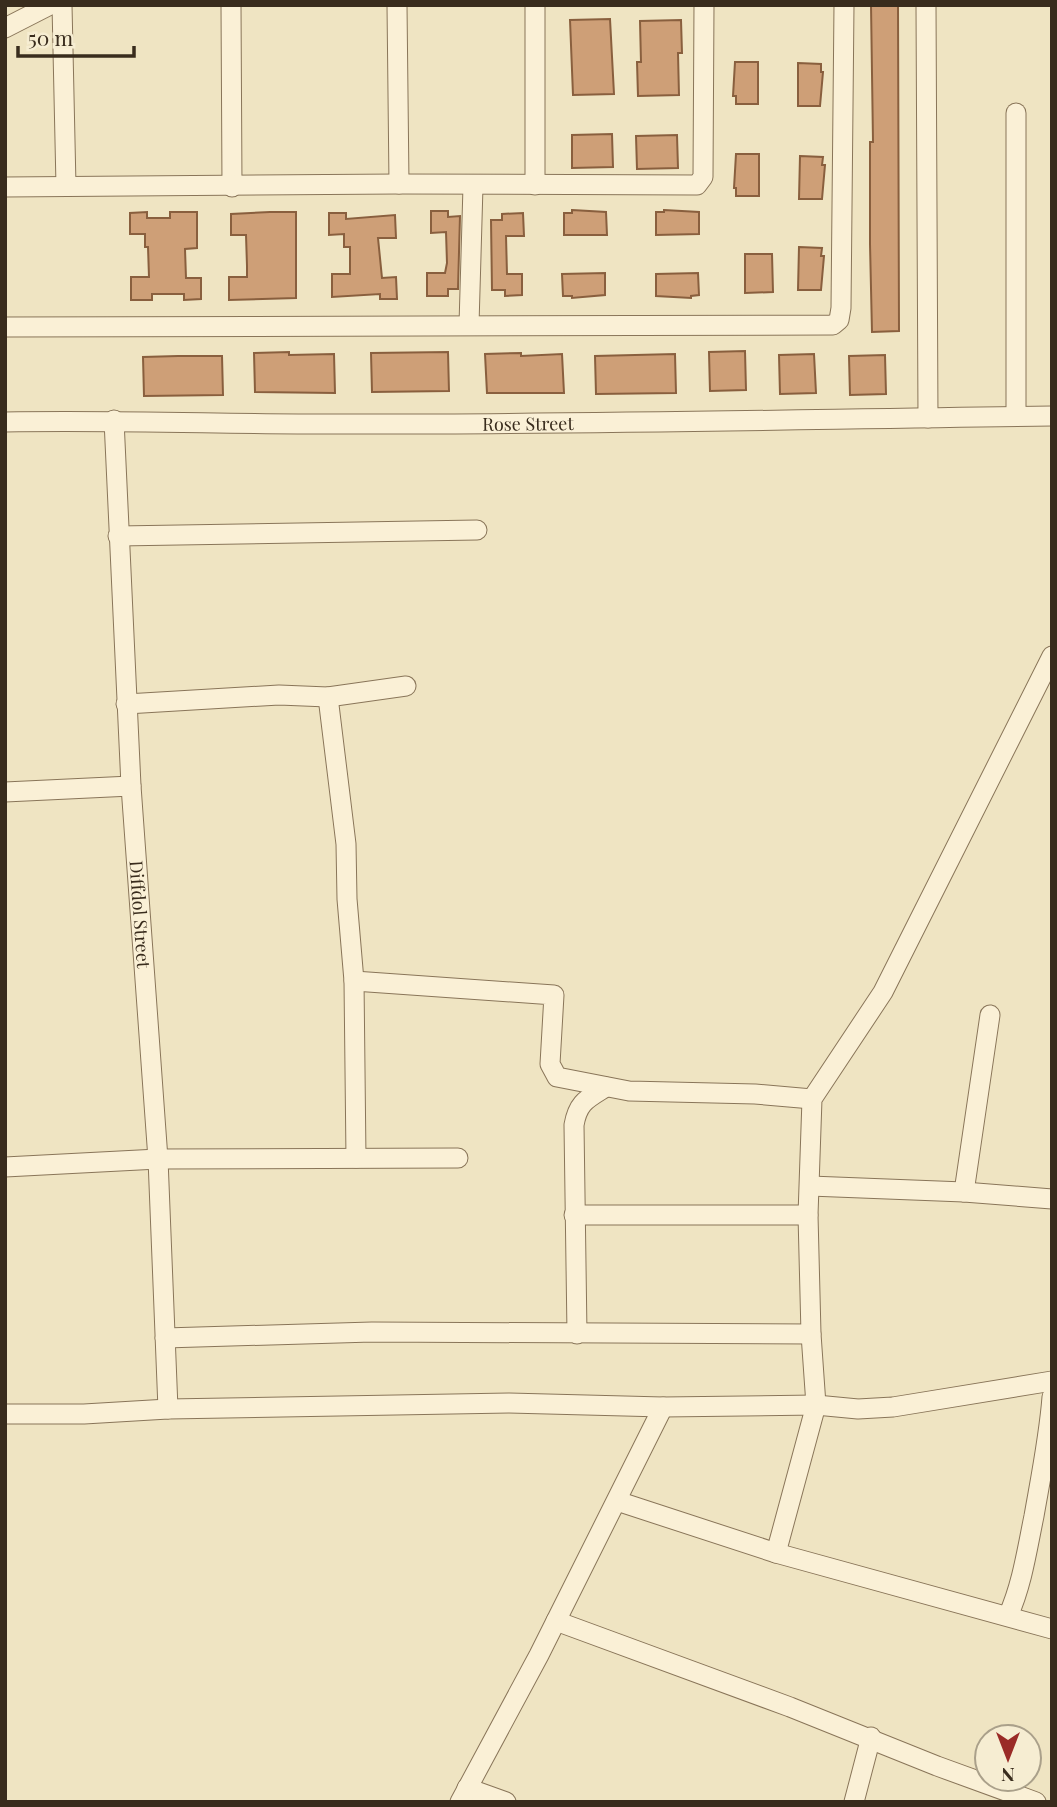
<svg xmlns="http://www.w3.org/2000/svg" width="1057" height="1807" viewBox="0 0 1057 1807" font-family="'Playfair Display',serif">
<rect width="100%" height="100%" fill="#efe4c2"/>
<path fill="#ce9f77" stroke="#895f3e" stroke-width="2" d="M871,5H898L899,331L872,332L870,244V142H873Z
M610,19L614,94L573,95L570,20Z
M681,20L682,53H678L679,95L638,96L637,62H641L640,21Z
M735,62H758V104H736V96H733Z
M798,63L821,64V72H823L820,106H798Z
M612,134L613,167L572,168V135Z
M677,135L678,168L637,169L636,136Z
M736,154H759V196H736V188H734Z
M800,156L823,157L822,165H825L822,199H799Z
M572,210L606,212L607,235H564V213H572Z
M664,210L699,212V234L656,235V212H664Z
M431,211H448V217L460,216L458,289H448V296H427V273H445L447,263L446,232L431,233Z
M147,212V218H170V212H197V248L185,249L186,278H201V299L184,300V294H152V300H131V277H149L148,247H145V234H130V213Z
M270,212H296V298L229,300V277H247V266L246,235H231V214Z
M329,213H346V219L395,215L396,238H378L382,278L396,277L397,299H380V294L332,297V274H350V247H344V234L329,235Z
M523,213L524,236H506L507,274H522V295L505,296V290H492L491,220H502V214Z
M799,247L822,248L821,256H824L821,290H798Z
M745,254H772L773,292L745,293Z
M605,273V295L572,298V296H563L562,274Z
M698,273L699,295L691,296V298L656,296V274Z
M745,351L746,390L710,391L709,352Z
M289,352V355L334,354L335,393L255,392L254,353Z
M448,352L449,391L372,392L371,353Z
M521,353V356L562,354L564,393H487L485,354Z
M675,354L676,393L596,394L595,356Z
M814,354L816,393L780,394L779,355Z
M885,355L886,394L850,395L849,356Z
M178,356H222L223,395L144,396L143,357Z"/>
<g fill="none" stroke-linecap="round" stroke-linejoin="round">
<defs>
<g id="minor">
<path d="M62,5L66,186"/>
<path d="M231,5L232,187"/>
<path d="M397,5L399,184"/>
<path d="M535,5V185"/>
<path d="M926,5L928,418"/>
<path d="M5,28L50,5"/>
<path d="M1016,113V416"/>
<path d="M5,187L399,184L697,185L703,177L704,5"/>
<path d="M469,325L473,186"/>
<path d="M5,327L833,325L839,320L841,308L844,5"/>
<path id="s1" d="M114,420L131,786L158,1159L168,1409"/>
<path id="s2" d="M5,422C115,420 224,424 333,424C573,425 812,419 1052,416"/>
<path d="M118,536L477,530"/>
<path d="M328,697L346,844L347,899L354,981L356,1158"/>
<path d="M126,704L279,695L328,697L406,686"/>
<path d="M5,792L131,786"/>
<path d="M354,981L554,995L550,1064L557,1077L629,1091L755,1094L812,1099"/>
<path d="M5,1167L158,1159L458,1158"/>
<path d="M810,1186L964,1192L1052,1199"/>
<path d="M964,1192L990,1015"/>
<path d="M574,1215H808"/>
<path d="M577,1334L574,1125C578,1102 587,1099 606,1087"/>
<path d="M165,1338L372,1332L811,1334"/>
<path d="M5,1414H84L168,1409L509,1403L663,1407L816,1405L858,1409L893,1407L1052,1381"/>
<path d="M617,1501L776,1553L1052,1629"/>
<path d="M776,1553L816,1405L811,1334L808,1215L812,1099L883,992L1052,656"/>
<path d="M1008,1616C1022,1585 1027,1550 1034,1516C1041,1476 1049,1437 1052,1397"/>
<path d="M556,1621L790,1707L937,1766L1036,1802"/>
<path d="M467,1788L506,1802"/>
<path d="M460,1802L539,1655L663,1407"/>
<path d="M854,1802L871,1737"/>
</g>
</defs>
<use href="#minor" stroke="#897559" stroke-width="21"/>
<use href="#minor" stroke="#faf0d6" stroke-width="19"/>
</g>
<g text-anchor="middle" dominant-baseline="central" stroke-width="5" stroke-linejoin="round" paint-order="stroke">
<g font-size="18" fill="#392c1d" stroke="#f6edd2">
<text stroke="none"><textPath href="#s2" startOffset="523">Rose Street</textPath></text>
<text stroke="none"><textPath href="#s1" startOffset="495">Diffdol Street</textPath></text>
</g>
</g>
<rect width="1057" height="1807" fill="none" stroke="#392c1d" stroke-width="14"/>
<g transform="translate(1008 1758) rotate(180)"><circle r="33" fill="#f6edd2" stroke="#aaa08a" stroke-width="2"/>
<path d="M0-5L12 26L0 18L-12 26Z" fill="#9a2b27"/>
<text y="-10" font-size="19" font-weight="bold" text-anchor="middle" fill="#392c1d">N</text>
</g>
<path d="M18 46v10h116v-10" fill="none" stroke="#392c1d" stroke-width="3.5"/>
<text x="28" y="46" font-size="21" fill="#392c1d" stroke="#f6edd2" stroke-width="5" paint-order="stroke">50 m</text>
</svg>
